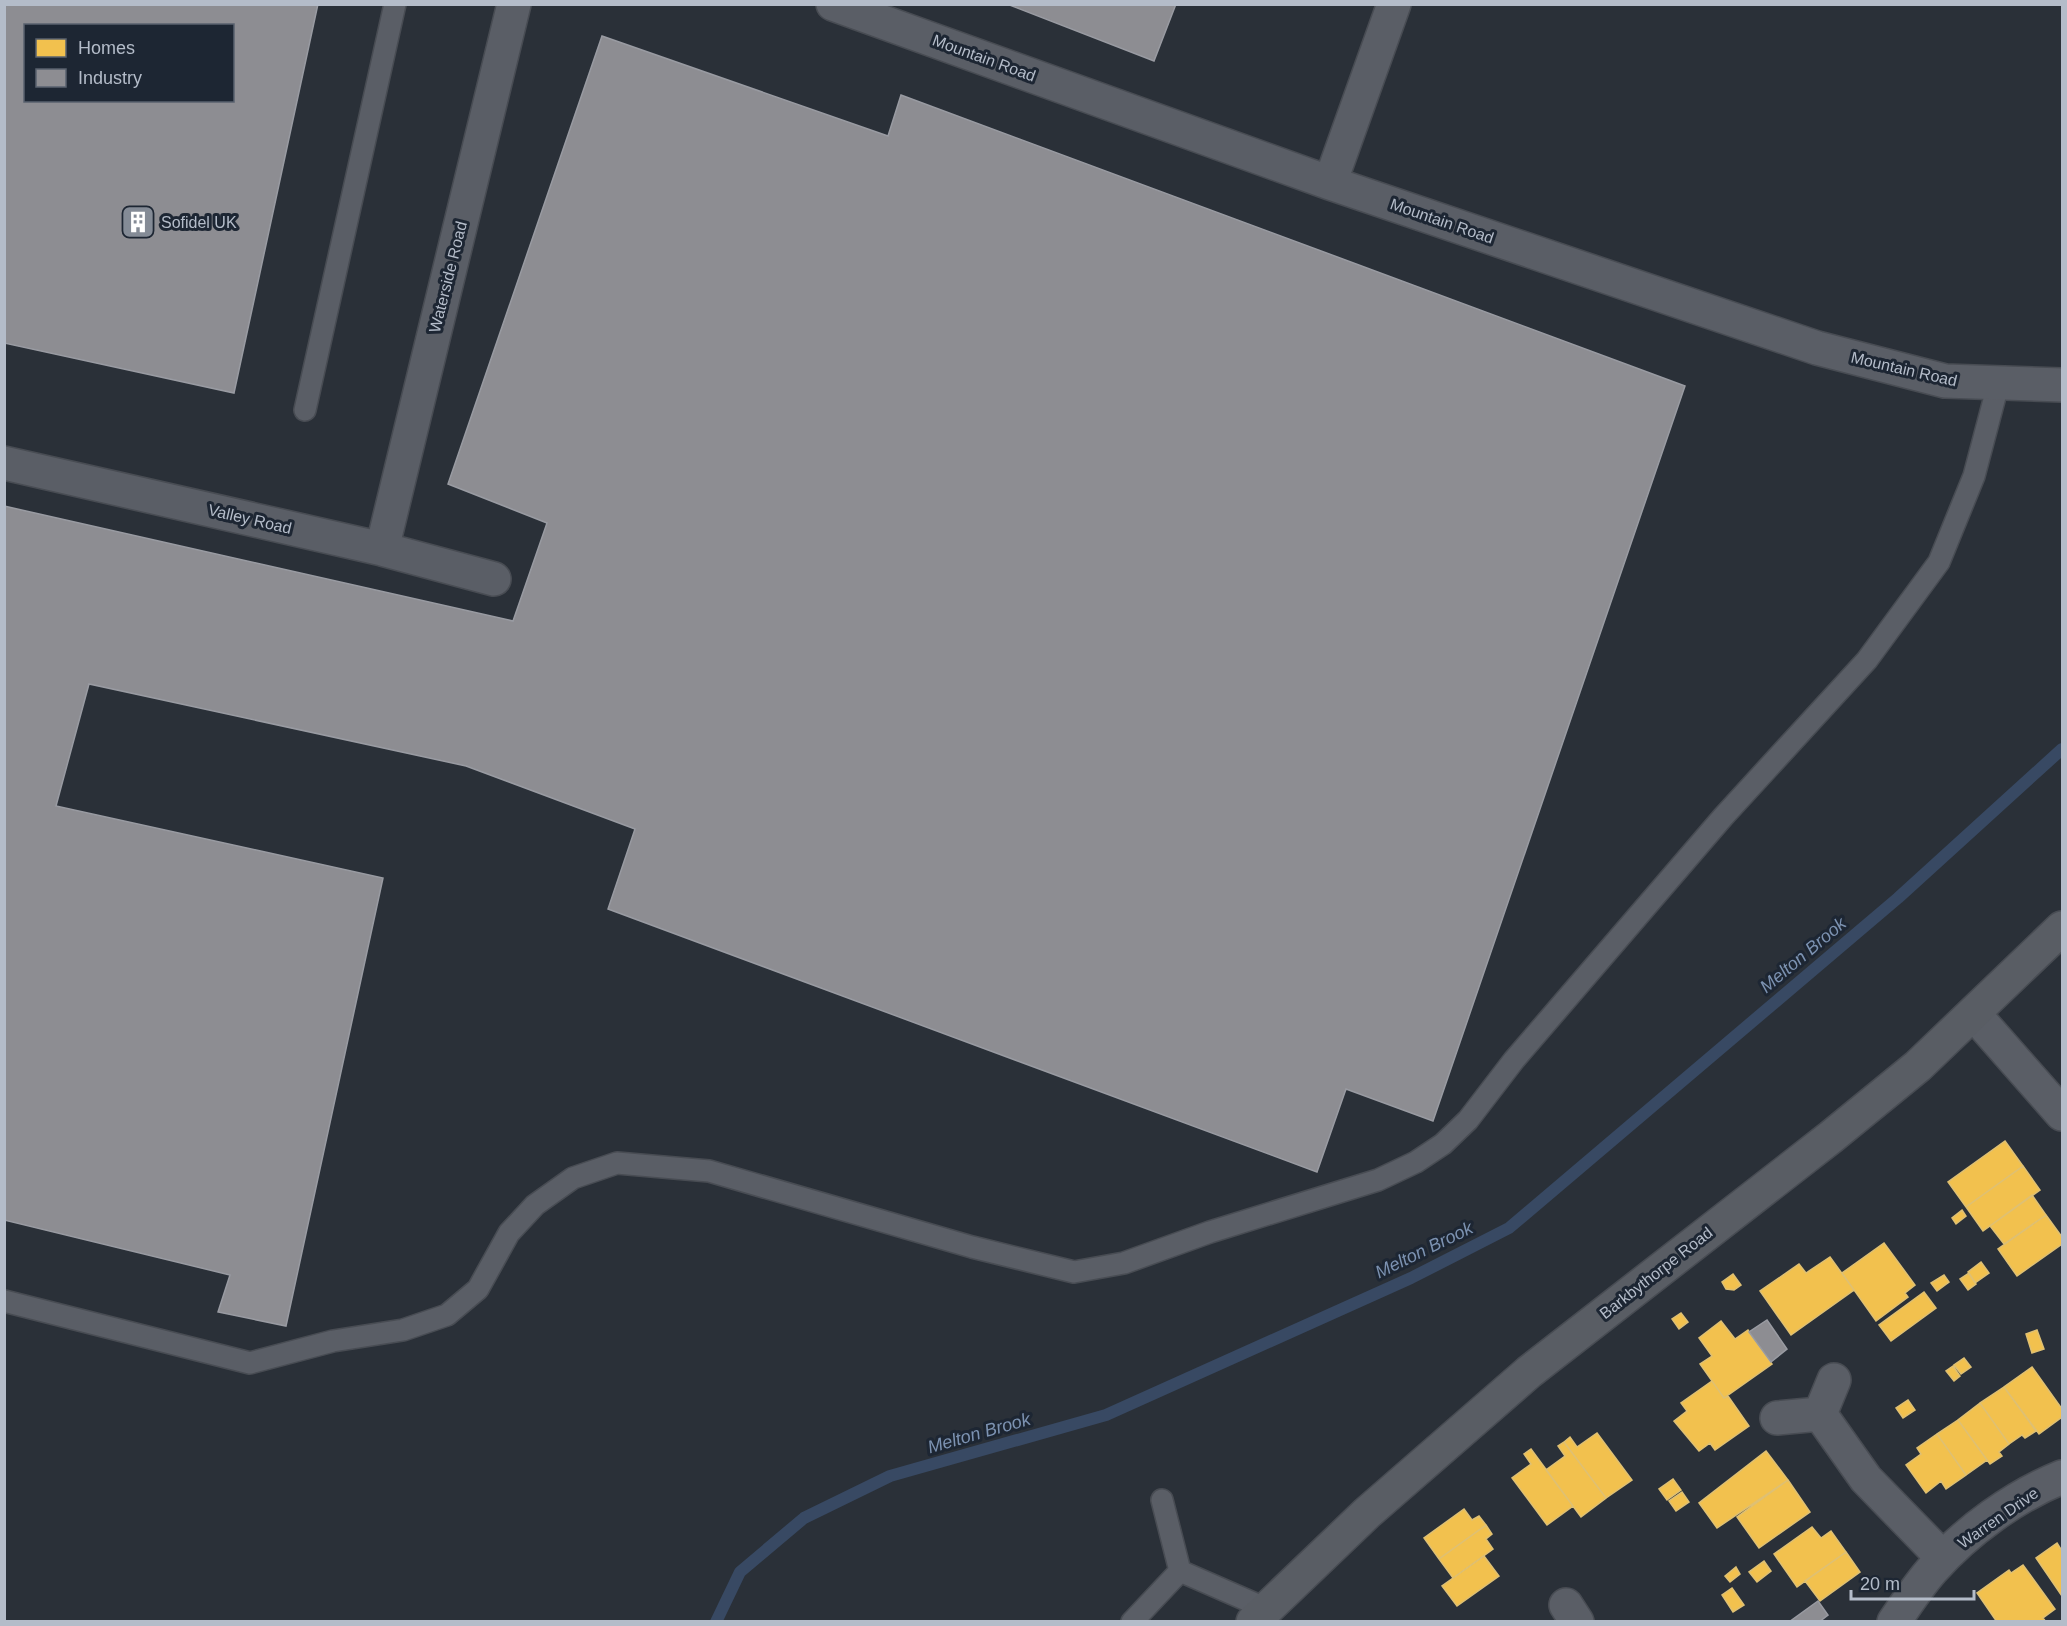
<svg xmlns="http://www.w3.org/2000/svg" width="2067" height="1626" viewBox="0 0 2067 1626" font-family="Arial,sans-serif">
<rect width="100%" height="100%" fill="#2a3038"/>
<path fill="#f2c14e" stroke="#dfc073" stroke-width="1.5" d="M2005,1141L2023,1166L1966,1207L1948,1182Z
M2023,1166L2040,1190L1983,1231L1966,1207Z
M2032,1195L2046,1215L2004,1244L1990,1226Z
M1962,1210L1966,1216L1956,1224L1952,1218Z
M2046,1215L2062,1237V1244L2017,1276L1998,1249Z
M1884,1243L1915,1285L1905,1293L1908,1297L1876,1321L1842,1273Z
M1830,1257L1854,1290L1791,1335L1760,1291L1799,1264L1806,1273Z
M1981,1262L1989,1273L1975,1283L1968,1272Z
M1969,1273L1976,1284L1968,1290L1960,1279Z
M1733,1274L1741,1285L1734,1290L1726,1289L1722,1282Z
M1944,1275L1949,1282L1937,1291L1931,1283Z
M1924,1292L1936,1308L1891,1341L1879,1325Z
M1681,1313L1688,1322L1679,1329L1672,1319Z
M1721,1321L1735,1339L1748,1330L1772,1364L1724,1398L1700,1364L1712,1356L1699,1338Z
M2037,1330L2044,1349L2032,1353L2026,1334Z
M1964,1358L1971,1367L1961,1374L1954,1365Z
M1953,1366L1960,1376L1954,1381L1946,1371Z
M2032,1367L2062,1409V1417L2039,1434L2004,1387Z
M1712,1381L1724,1398L1728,1396L1749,1426L1715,1450L1710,1443L1699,1451L1674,1421L1687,1411L1681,1403Z
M2004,1387L2036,1431L2025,1438L2022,1435L2009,1444L1980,1403Z
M1908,1400L1915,1410L1903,1418L1896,1408Z
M1980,1403L2009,1444L1999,1452L2002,1456L1990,1464L1958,1420Z
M1958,1420L1987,1460L1966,1475L1937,1434Z
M1597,1433L1632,1480L1606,1498L1564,1442L1570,1437L1577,1447Z
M1937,1434L1966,1475L1946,1489L1941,1481L1926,1493L1906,1465L1921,1454L1917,1448Z
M1564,1442L1606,1498L1581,1517L1546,1470L1565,1456L1558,1446Z
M1531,1449L1573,1506L1547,1525L1512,1478L1531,1464L1524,1454Z
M1766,1451L1788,1480L1717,1528L1699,1503Z
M1673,1479L1681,1490L1667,1500L1659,1489Z
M1788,1480L1810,1512L1759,1548L1737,1517Z
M1682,1492L1689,1502L1676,1511L1669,1501Z
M1464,1509L1472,1520L1479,1516L1486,1525L1439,1559L1424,1538Z
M1486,1525L1492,1534L1486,1539L1493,1549L1453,1578L1439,1559Z
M1812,1527L1821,1538L1831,1531L1846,1552L1797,1587L1774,1554Z
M2057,1543L2062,1551V1596L2036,1558Z
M1846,1552L1860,1572L1820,1601L1805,1581Z
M1484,1556L1499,1576L1457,1606L1442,1586Z
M1764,1561L1771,1571L1757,1582L1749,1572Z
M2023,1565L2055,1609L2043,1618L2046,1622H1997L1977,1593L2009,1570L2011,1573Z
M1736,1567L1740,1574L1730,1582L1725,1576Z
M1732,1588L1744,1605L1733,1612L1722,1595Z"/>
<path fill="#8d8d92" stroke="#999ba2" stroke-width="1.5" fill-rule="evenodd" d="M4,4H318L234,393L4,343ZM26,26H232V100H26Z
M1007,4H1176L1154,61Z
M602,36L888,136L901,95L1685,386L1433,1121L1346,1089L1317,1172L608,909L635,829L466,766L89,684L56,806L383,878L286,1326L218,1312L230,1275L4,1220V506L513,621L547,523L448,484Z
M1767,1320L1787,1349L1771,1362L1749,1332Z
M1818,1601L1828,1615L1819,1622H1789Z"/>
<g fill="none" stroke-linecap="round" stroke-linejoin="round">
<path stroke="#384963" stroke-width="12" d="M716,1622L740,1572L804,1518L890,1476L1106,1415L1411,1278L1509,1228L1898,898L2062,749"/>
<defs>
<path id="lane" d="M305,410L395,4
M4,1301L250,1363L333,1341L403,1330L447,1315L478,1289L509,1233L535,1205L573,1178L617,1163L709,1171L972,1247L1074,1272L1124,1263L1210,1232L1378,1180L1416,1162L1443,1144L1468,1120L1514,1060L1723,817L1867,660L1939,562L1974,476L1998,385
M1162,1500L1180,1571
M1132,1622L1180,1571L1267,1609"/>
<path id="street" d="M833,4L1330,183L1817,348L1945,381L2062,385
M1330,183L1394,4
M4,463L382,549L494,579
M382,549L514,4
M1974,1014L2062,1114
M1820,1414L1866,1479L1943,1558
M1777,1418L1820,1414L1834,1380
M1566,1605L1577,1622
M1894,1622C1906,1604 1918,1586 1932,1570C1966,1531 2015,1496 2062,1477"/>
<path id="secondary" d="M1253,1622L1367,1513L1529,1372L1831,1137L1918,1066L2062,928"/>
</defs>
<use href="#lane" stroke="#484c53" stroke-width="24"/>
<use href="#street" stroke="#484c53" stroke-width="36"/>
<use href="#secondary" stroke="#484c53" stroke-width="36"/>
<use href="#lane" stroke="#5a5e66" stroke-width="21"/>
<use href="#street" stroke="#5a5e66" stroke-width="33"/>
<use href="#secondary" stroke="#595d64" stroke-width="33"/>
</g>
<defs>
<symbol id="building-square" viewBox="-11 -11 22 22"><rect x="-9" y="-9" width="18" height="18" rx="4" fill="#848b96" stroke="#1d2633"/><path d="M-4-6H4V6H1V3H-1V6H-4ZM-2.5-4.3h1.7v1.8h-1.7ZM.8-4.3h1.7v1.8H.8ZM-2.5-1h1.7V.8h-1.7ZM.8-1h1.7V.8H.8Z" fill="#fff"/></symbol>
</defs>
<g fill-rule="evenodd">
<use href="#building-square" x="119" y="203" width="38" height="38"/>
</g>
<g text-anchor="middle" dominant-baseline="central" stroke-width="6" stroke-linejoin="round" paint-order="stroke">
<g font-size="16" fill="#b4bcc9" stroke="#1d2633">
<text transform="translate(984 58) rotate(20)">Mountain Road</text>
<text transform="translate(1442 221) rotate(19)">Mountain Road</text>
<text transform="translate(448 277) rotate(-76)">Waterside Road</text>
<text transform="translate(1904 369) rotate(13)">Mountain Road</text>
<text transform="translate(250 519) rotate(13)">Valley Road</text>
<text transform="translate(1656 1273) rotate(-38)">Barkbythorpe Road</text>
<text transform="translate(1998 1518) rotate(-35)">Warren Drive</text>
</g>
<g font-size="16" fill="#b4bcc9" stroke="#1d2633" text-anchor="start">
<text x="161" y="222">Sofidel UK</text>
</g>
<g font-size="18" font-style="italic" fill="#7c92b1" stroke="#1d2633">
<text transform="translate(1803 955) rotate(-40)">Melton Brook</text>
<text transform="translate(1424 1250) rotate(-26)">Melton Brook</text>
<text transform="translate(979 1433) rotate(-16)">Melton Brook</text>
</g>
</g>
<rect width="2067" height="1626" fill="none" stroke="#b4bcc9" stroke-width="12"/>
<rect x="24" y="24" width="210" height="78" fill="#1d2633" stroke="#59626f" stroke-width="1.5"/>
<rect x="36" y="39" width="30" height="18" fill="#f2c14e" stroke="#59626f" stroke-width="1.5"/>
<text x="78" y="54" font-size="18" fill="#b4bcc9">Homes</text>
<rect x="36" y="69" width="30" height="18" fill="#8d8d92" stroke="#59626f" stroke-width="1.5"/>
<text x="78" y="84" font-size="18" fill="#b4bcc9">Industry</text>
<path d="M1851 1590v9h123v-9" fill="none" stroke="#b4bcc9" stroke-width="3"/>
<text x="1860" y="1590" font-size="18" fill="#b4bcc9" stroke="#1d2633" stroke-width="4.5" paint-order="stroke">20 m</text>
</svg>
